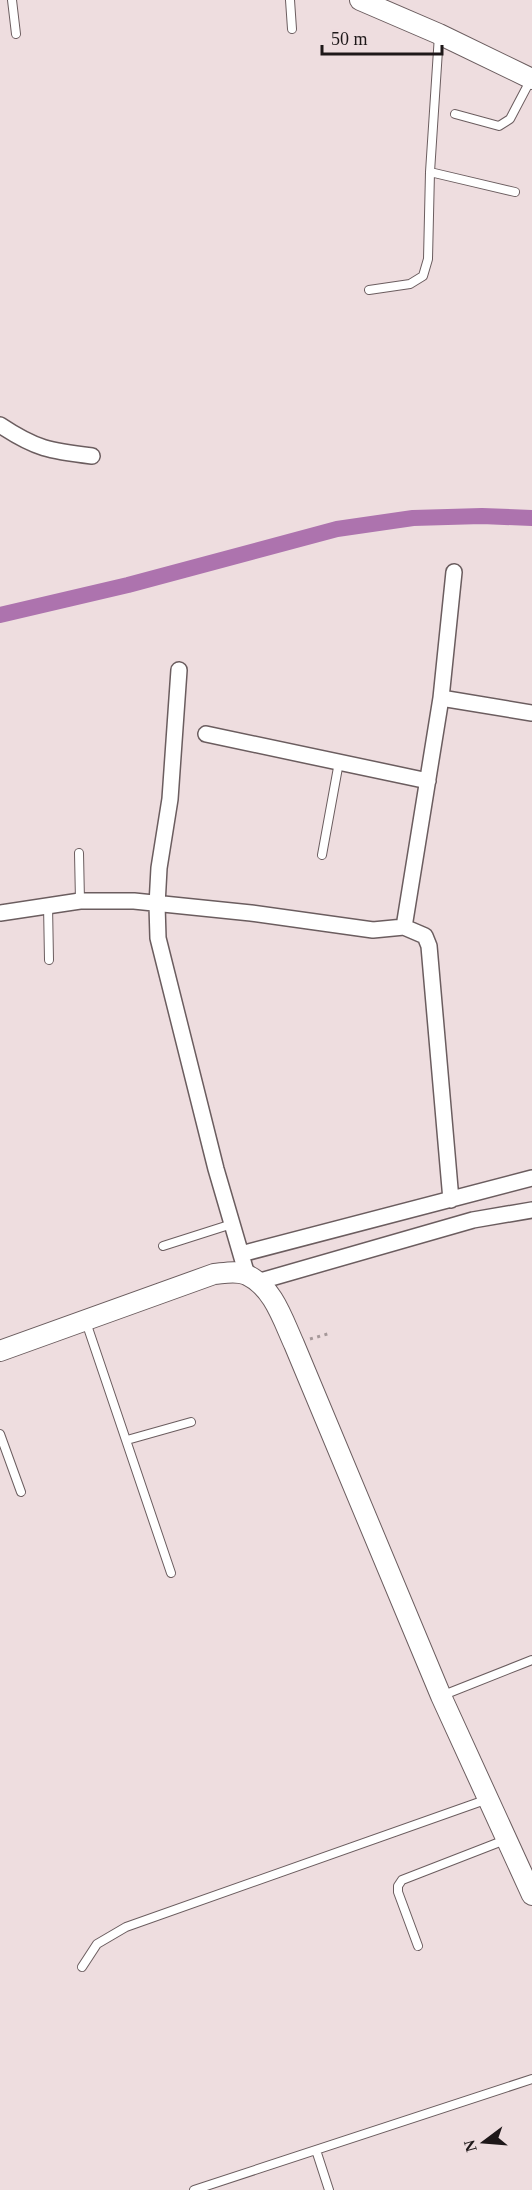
<svg xmlns="http://www.w3.org/2000/svg" width="532" height="2190" viewBox="0 0 532 2190" font-family="'Times New Roman',serif">
<rect width="100%" height="100%" fill="#eedddf"/>
<g fill="none" stroke-linecap="round" stroke-linejoin="round">
<path stroke="#ad73ae" stroke-width="16" d="M0,615L128,585L337,529L413,518L482,516L532,518"/>
<defs>
<path id="service" d="M12,0L16,34
M290,0L292,29
M455,114L499,126L510,119L531,79
M430,172L515,192
M369,290L410,284L423,276L428,259L430,172L439,35
M79,853L80,901
M322,855L339,762
M48,905L49,960
M163,1246L232,1224
M86,1322L171,1573
M0,1434L21,1492
M127,1440L191,1422
M441,1696L532,1660
M418,1946L398,1892V1886L402,1880L505,1840
M82,1967L97,1944L126,1927L488,1799
M316,2150L329,2190
M194,2190L532,2079"/>
<path id="minor" d="M0,425C36,449 50,451 92,456
M179,670L170,799L159,868L157,905L158,938L216,1169L247,1275
M441,698L532,713
M206,734L428,781
M0,913L80,901H134L251,913L373,930L404,927L425,936L429,946L451,1200
M404,927L441,698L454,572
M241,1254L532,1178
M257,1282L473,1220L532,1210"/>
<path id="tertiary" d="M360,0L439,34L532,79
M0,1351L214,1274C225,1273 237,1270 247,1275C273,1287 283,1320 294,1344L441,1696L532,1895"/>
</defs>
<use href="#service" stroke="#6b5d5f" stroke-width="10"/>
<use href="#minor" stroke="#6b5d5f" stroke-width="18"/>
<use href="#tertiary" stroke="#6b5d5f" stroke-width="22"/>
<path stroke="#a59899" stroke-width="3" stroke-dasharray="3 4.5" stroke-linecap="butt" d="M310,1339L331,1333"/>
<use href="#service" stroke="#fff" stroke-width="8"/>
<use href="#minor" stroke="#fff" stroke-width="15"/>
<use href="#tertiary" stroke="#fff" stroke-width="20"/>
</g>
<g transform="translate(484 2142) rotate(254)" stroke="#eedddf" stroke-width="4.5" paint-order="stroke">
<path d="M0-4.5L10 22L0 15L-10 22Z" fill="#1e1819"/>
<text y="-9" font-size="16" font-weight="bold" text-anchor="middle" fill="#1e1819">N</text>
</g>
<path d="M322 45v9h120v-9" fill="none" stroke="#1e1819" stroke-width="3"/>
<text x="331" y="45" font-size="18" fill="#1e1819" stroke="#eedddf" stroke-width="4.5" paint-order="stroke">50 m</text>
</svg>
